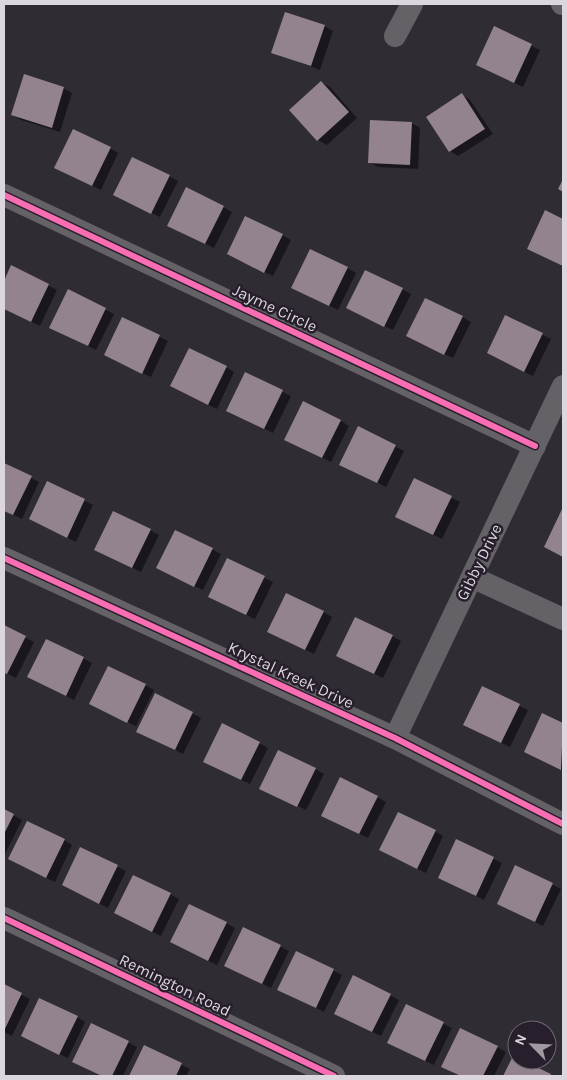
<svg xmlns="http://www.w3.org/2000/svg" width="567" height="1080" viewBox="0 0 567 1080" font-family="Karla,sans-serif">
<rect width="100%" height="100%" fill="#302c33"/>
<path fill="#0007" d="M324,26L333,31L320,70L273,52Z
M495,28L540,50L523,87L486,69Z
M321,82L330,87L357,118L327,145L318,140Z
M63,88L72,93L60,132L21,120L13,115Z
M462,95L470,100L493,134L458,156L450,151Z
M412,123L420,128L418,169L378,167L369,162Z
M110,148L118,153L101,190L64,172Z
M169,176L178,181L160,217L123,200Z
M223,207L232,212L214,248L177,230Z
M282,235L291,240L273,276L237,259Z
M12,267L57,290L40,326L4,309V284Z
M347,268L356,273L338,310L301,292Z
M402,289L411,294L393,330L356,313Z
M69,291L114,314L96,350L60,332Z
M462,317L471,322L453,358L416,341Z
M506,317L551,339L533,376L497,358Z
M123,318L168,341L151,377L114,360Z
M226,367L234,372L217,409L180,391Z
M246,374L291,396L273,433L237,415Z
M341,421L349,426L331,462L294,444Z
M359,428L404,451L386,487L350,469Z
M4,464L39,482L22,519L4,510Z
M415,480L460,502L442,539L405,521Z
M48,482L93,505L76,542L39,524Z
M150,530L159,535L141,572L104,554Z
M212,549L221,554L203,590L166,573Z
M228,560L273,582L255,619L218,601Z
M323,612L332,617L314,654L277,636Z
M4,626L34,642L16,678L4,672Z
M392,636L401,641L383,678L346,660Z
M83,658L92,663L74,700L38,682Z
M145,685L154,690L136,726L99,709Z
M156,695L201,718L183,754L147,736Z
M519,706L528,710L510,747L473,729Z
M543,715L563,725V770L534,756Z
M259,743L268,748L250,784L213,767Z
M315,769L324,774L306,810L270,793Z
M377,797L386,802L368,838L332,821Z
M4,810L22,820L4,856Z
M435,831L443,836L426,873L389,855Z
M64,840L72,845L55,882L18,864Z
M457,841L502,863L484,900L448,882Z
M81,849L126,871L108,908L72,890Z
M516,866L561,889L543,926L507,908Z
M170,894L179,899L161,936L124,918Z
M226,923L235,928L217,965L180,947Z
M244,929L289,951L271,988L234,970Z
M297,952L342,975L324,1012L288,994Z
M4,986L30,999L12,1036L4,1032Z
M390,995L399,1000L381,1036L345,1019Z
M407,1006L452,1028L434,1065L397,1047Z
M77,1017L85,1022L68,1058L31,1041Z
M92,1025L137,1047L123,1076H103L83,1066Z
M144,1047L190,1069L186,1076H130Z
M497,1047L506,1052L494,1076H462L451,1071Z
M514,1057L517,1060L552,1076H505Z"/>
<path fill="#92838e" d="M285,12L325,25L311,66L271,53Z
M494,26L532,44L514,83L476,65Z
M24,74L64,87L52,128L11,115Z
M321,81L349,112L317,141L289,110Z
M462,93L485,129L449,152L426,117Z
M370,120L412,122L410,165L368,163Z
M73,129L111,147L92,186L54,168Z
M132,157L170,175L151,214L113,195Z
M563,179V192L558,189Z
M186,187L224,206L205,244L167,226Z
M545,210L563,219V266L527,249Z
M245,216L283,234L264,273L227,254Z
M310,249L348,267L329,306L291,288Z
M11,265L49,284L31,322L4,309V281Z
M365,270L403,288L384,327L346,308Z
M68,289L106,308L88,346L49,328Z
M425,298L463,316L444,355L406,336Z
M505,315L543,333L524,372L487,353Z
M122,317L160,335L142,374L104,355Z
M189,348L227,366L208,405L170,386Z
M245,372L283,390L264,429L226,411Z
M303,401L341,420L322,458L284,440Z
M358,426L396,445L377,483L339,465Z
M4,463L32,476L13,515L4,511Z
M414,478L452,496L433,535L395,517Z
M47,481L85,499L67,538L29,519Z
M563,507V557L544,547Z
M113,511L151,529L132,568L94,550Z
M175,530L213,548L194,587L156,568Z
M227,558L265,576L246,615L208,597Z
M286,593L324,611L305,650L267,632Z
M355,617L393,635L374,674L336,656Z
M4,625L26,636L7,674L4,673Z
M46,639L84,657L66,696L27,677Z
M108,666L146,684L127,723L89,704Z
M482,686L520,704L501,743L463,725Z
M155,693L193,712L175,750L136,732Z
M542,713L563,723L561,770L524,752Z
M222,723L260,742L241,780L203,762Z
M278,750L316,768L297,807L259,789Z
M340,777L378,796L359,834L321,816Z
M4,809L14,814L4,834Z
M398,812L436,830L417,869L379,850Z
M27,821L65,839L46,878L8,859Z
M456,839L494,857L476,896L438,878Z
M80,847L118,865L99,904L62,885Z
M515,865L553,883L535,922L497,904Z
M133,875L171,893L152,932L114,913Z
M189,904L227,922L208,961L170,942Z
M243,927L281,945L262,984L224,966Z
M296,951L334,969L316,1008L277,990Z
M353,975L391,994L372,1032L334,1014Z
M4,984L22,993L4,1031Z
M39,998L78,1016L59,1055L21,1036Z
M406,1004L444,1022L425,1061L387,1043Z
M91,1023L129,1041L112,1076H102L72,1062Z
M460,1028L498,1046L483,1076H461L441,1067Z
M144,1045L182,1063L176,1076H129Z
M513,1056L517,1060H522L551,1074L550,1076H503Z"/>
<g fill="none" stroke-linecap="round" stroke-linejoin="round">
<path stroke="#656267" stroke-width="22" d="M562,4H563
M395,36L412,4
M4,195L535,446
M4,558L395,738L563,824
M472,577L563,619
M395,738L563,386
M4,918L334,1076"/>
<defs>
<path id="cycleway" d="M4,195L535,446
M4,558L395,738L563,824
M4,918L334,1076"/>
</defs>
<use href="#cycleway" stroke="#271f2c" stroke-width="9"/>
<use href="#cycleway" stroke="#f96db3" stroke-width="6"/>
</g>
<g text-anchor="middle" dominant-baseline="central" stroke-width="5" stroke-linejoin="round" paint-order="stroke">
<g font-size="16" fill="#dcd7df" stroke="#271f2c">
<text transform="translate(275 308) rotate(25)">Jayme Circle</text>
<text transform="translate(479 562) rotate(-64)">Gibby Drive</text>
<text transform="translate(291 675) rotate(25)">Krystal Kreek Drive</text>
<text transform="translate(175 985) rotate(26)">Remington Road</text>
</g>
</g>
<rect width="567" height="1080" fill="none" stroke="#dcd7df" stroke-width="10"/>
<g transform="translate(532 1045) rotate(294)"><circle r="24" fill="#271f2c" stroke="#6f6974"/>
<path d="M0-4L9 19L0 12L-9 19Z" fill="#a09ba3"/>
<text y="-8" font-size="14" font-weight="bold" text-anchor="middle" fill="#dcd7df">N</text>
</g>
</svg>
